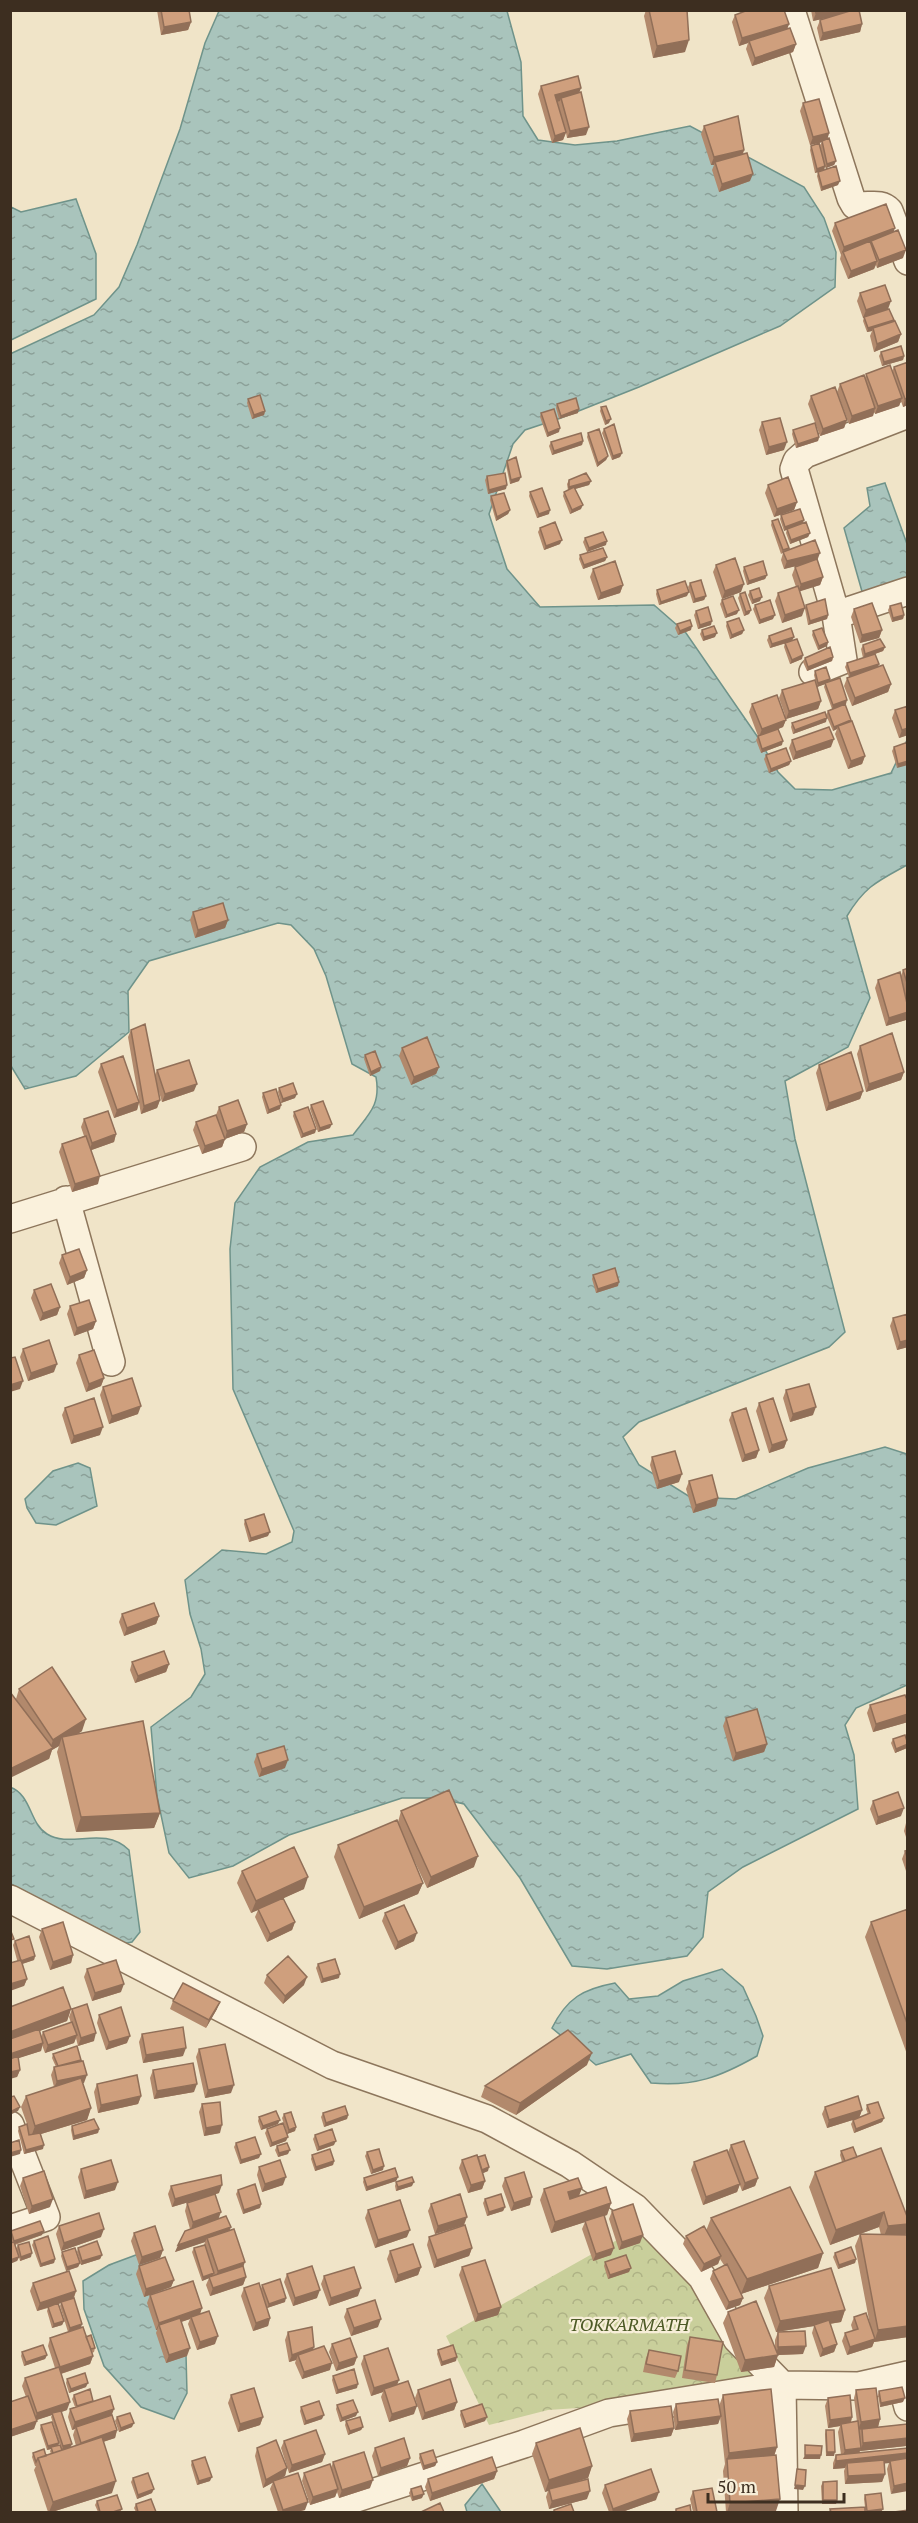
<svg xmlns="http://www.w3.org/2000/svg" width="918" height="2523" viewBox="0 0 918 2523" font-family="'PT Serif',serif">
<defs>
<pattern id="park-crowns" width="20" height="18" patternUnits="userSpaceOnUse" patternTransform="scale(1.5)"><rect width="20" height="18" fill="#c9cf9b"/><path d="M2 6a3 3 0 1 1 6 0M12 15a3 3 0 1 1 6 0" fill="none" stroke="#aeb285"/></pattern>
<pattern id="water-ripples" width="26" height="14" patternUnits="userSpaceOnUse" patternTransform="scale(1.5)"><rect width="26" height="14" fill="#a9c4bc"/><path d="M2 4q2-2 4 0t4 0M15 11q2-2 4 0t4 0" fill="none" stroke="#8ba098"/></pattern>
</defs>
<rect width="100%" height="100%" fill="#f0e4c8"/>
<path fill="url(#park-crowns)" d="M649,2222L773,2375L683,2401L548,2410L489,2425L446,2336Z"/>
<path fill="url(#water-ripples)" stroke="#6f938a" stroke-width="1.5" d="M219,11H507L521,62L523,116L538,140L575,145L617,141L690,126L804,187L824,218L836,252L835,287L780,326L639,387L561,418L525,430L513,444L489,514L507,569L540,607L654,605L686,633L757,736L778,772L795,789L832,790L891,773L907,740V865C878,881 865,886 847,916L870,998L848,1047L785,1081L795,1139L845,1332L829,1347L639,1422L623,1437L639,1465L690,1497L736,1499L808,1468L885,1447L907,1454V1685L856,1708L845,1725L854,1755L858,1809L743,1867L708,1892L703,1937L687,1956L607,1969L572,1966L520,1878L464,1804L437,1798H402L289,1835L233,1866L189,1878L169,1853L157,1796L151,1727L191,1697L205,1674L201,1649L190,1614L185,1580L222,1550L266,1554L292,1542L294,1531L233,1389L230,1249L235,1203L260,1167L308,1142L353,1135C369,1114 381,1105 376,1077L352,1064L326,976L314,949L291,925L278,923L149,961L128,991L129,1032L76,1076L25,1089L11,1066L10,354L94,315L119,287L137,245L180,129L205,43Z
M76,199L96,254V299L11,340V207L21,212Z
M885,483L907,544V582L863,595L844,528L870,506L867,488Z
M78,1463L90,1468L97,1506L56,1525L36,1523L27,1508L25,1499L53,1471Z
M10,1787C32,1795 29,1823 47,1834C71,1849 103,1825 129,1850L140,1932L132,1942L122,1944L11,1884Z
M722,1969L743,1987L756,2016L763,2036L757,2056C720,2077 694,2087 651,2083L631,2054L596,2065L552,2028C567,1998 583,1989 615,1983L629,1999L658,1996L683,1981Z
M144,2252L172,2309L186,2354L187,2393L174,2419L141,2407L104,2366L84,2309L83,2281L109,2265Z
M482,2484L501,2512H467L465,2505Z"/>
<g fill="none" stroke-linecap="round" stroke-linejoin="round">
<defs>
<path id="minor" d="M791,10L851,198L855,205C867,208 880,201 889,211L908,261
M908,414L805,454L797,461L794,469L836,615L908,591
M813,672L843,660L836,615
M66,1200L111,1362
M10,1219L242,1147
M10,1899L332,2065L487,2119L570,2164L635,2208L702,2277L737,2339L782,2385L859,2386L908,2375
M10,2125L46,2217L10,2229
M900,2377L908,2407
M313,2512L524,2444L609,2413L782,2385L784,2512"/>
</defs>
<use href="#minor" stroke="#8d765c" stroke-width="30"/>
<use href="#minor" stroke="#faf1dc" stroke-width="27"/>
</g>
<path fill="#b2896c" d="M157,10H189L191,22L188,30L161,35Z
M646,10H687L685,52L653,58L644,16Z
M811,10H859L862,24L860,32L820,41L817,28L820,20L830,17L813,21Z
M735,15L789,24L787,29L796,44L793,52L752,66L746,49L748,43L739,46L732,22Z
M541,86L581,88L579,92L586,135L567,138L566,133L563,140L552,143L538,94Z
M803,103L829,133L827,139L836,161L834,165L826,168L825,166L824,170L815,173L810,150L811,146L824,161L820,145L822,142L810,145L800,111Z
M704,126L744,150L743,154L750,181L719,192L712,170L714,165H711L701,134Z
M818,172L838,185L821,191L817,176Z
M835,223L893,232L903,258L877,268L876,265L874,269L848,279L840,259L841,255L832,231Z
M860,293L888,309L863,318L857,301Z
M864,317L901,334L898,342L874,352L870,336L872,331L867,332L863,321Z
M881,352L904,356L903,360L882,366L879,356Z
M908,362V405L903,407L901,401L899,406L875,414L874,411L873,416L849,424L837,392L840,384L865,378L866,374L892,371L894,367Z
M811,396L847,420L844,428L820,436L808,404Z
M248,399L265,411L264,415L252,419L247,403Z
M557,404L578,413L559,419L556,408Z
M601,407L609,423L605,425L600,411Z
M541,413L559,432L547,437L540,417Z
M762,422L784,450L766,455L759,430Z
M604,429L622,453L620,457L612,460L602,433Z
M793,430L819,437L818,441L796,448L792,434Z
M588,433L608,456L606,460L597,467L587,437Z
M583,441L582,445L552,455L549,446L551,442Z
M507,461L519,481L510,484L506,465Z
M487,476L506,489L488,494L485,480Z
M569,480L591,481L589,485L575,489L581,509L570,514L563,496L564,492L568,490L567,484Z
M768,485L797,502L794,510L774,517L765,493Z
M530,492L549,514L537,518L529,496Z
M491,496L510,510L508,514L496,521L490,500Z
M781,515L804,520L803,523L810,533L808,537L790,544L786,533L787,529L784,531L780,519Z
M772,521L789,548L788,550L817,560L823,577L820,585L799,591L802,616L782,623L775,601L778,593L796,587L792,575L795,567L799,565L784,569L781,560L783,553L781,554L771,525Z
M540,528L560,544L544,550L538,532Z
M585,538L606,545L587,552L583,542Z
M580,555L607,557L605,561L583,569L579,559Z
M716,565L741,592L722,599L713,572Z
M744,567L767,575L765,579L747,585L743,571Z
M593,569L623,585L620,593L598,600L590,577Z
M690,583L706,596L704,600L693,603L688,587Z
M657,590L687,596L659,605L656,594Z
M750,591L760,601L752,604L748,595Z
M740,594L751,610L749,614L744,616L738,598Z
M722,600L737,614L725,618L720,604Z
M755,605L773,619L759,624L753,609Z
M806,605L828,615L827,619L808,625L805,609Z
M890,606L904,615L903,619L892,622L888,610Z
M854,609L882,630L879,638L860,643L851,617Z
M696,611L711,625L698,629L694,615Z
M727,622L744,630L742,634L730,639L726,626Z
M677,624L691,630L678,635L675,628Z
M702,630L715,637L703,641L700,634Z
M813,631L828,642L827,646L818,650L812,635Z
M769,636L792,641L802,659L790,664L784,647L785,643H787L770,648L767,640Z
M863,645L885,647L883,651L875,654L878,667L891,684L888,692L852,706L844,686L847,678L859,674L849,677L845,667L847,663L863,658L861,649Z
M833,657L832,661L807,671L803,662L805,658Z
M815,671L829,682L846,704L832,709L824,687L825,684L817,687L814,675Z
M782,690L821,701L818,709L786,719L783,727L778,729L782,745L761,753L756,740L758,736L749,712L752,704L785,715L779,698Z
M908,706V735L899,738L892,718L895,710Z
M828,711L851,721L865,756L862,764L848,769L835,734L837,729L833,731L826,715Z
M826,722L793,734L791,727L792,723Z
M792,740L831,747L793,760L789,748Z
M908,742L897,768L892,751L894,747Z
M766,755L791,761L789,765L769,773L764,759Z
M193,912L228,920L225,928L195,938L190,920Z
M908,968V1004L904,993L908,1008V1015L906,1020L886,1026L875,988L878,980L901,976L903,970Z
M131,1030L155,1075L157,1070L194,1091L162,1102L159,1092L160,1100L157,1108L141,1114L139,1103L137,1110L114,1118L98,1072L101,1064L139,1101L128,1037Z
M860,1046L904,1072L901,1080L866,1092L857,1054Z
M402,1048L439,1067L436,1074L411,1085L399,1056Z
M365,1055L381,1067L380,1071L370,1076L364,1059Z
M819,1065L863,1091L860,1099L826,1111L816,1073Z
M279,1088L295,1098L281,1103L278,1092Z
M263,1093L280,1109L267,1114L262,1097Z
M311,1105L330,1128L318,1132L310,1109Z
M219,1107L247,1124L244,1132L225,1139L222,1147L202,1154L193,1130L196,1122L216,1115Z
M294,1112L316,1129L315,1133L301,1138L293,1116Z
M84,1119L116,1134L114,1142L91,1150L98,1184L72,1192L59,1152L62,1144L84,1136L81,1127Z
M62,1255L87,1270L84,1278L67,1285L59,1263Z
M593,1275L618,1286L596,1293L592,1279Z
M34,1290L60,1307L57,1315L40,1321L31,1298Z
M70,1306L96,1321L93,1329L74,1336L67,1314Z
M893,1318L908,1347L897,1350L890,1326Z
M23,1349L54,1372L28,1381L20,1357Z
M79,1355L104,1378L101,1386L86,1392L76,1363Z
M103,1387L138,1414L109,1424L100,1395Z
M786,1390L813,1415L790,1422L783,1398Z
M759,1403L787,1440L784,1448L769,1453L756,1411Z
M65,1408L100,1435L71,1444L62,1415Z
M732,1413L759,1450L756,1458L742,1462L729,1420Z
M652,1457L679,1482L657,1489L650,1465Z
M689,1481L718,1498L716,1506L693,1513L686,1489Z
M245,1520L268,1536L249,1542L244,1524Z
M122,1614L159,1616L156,1624L124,1636L119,1622Z
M132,1662L169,1664L166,1672L135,1683L130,1670Z
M19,1689L82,1731L77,1734L160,1813L154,1828L76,1832L57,1752L59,1746L52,1750L49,1759L16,1699Z
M908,1700V1722L873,1732L867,1713L870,1705L907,1701Z
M726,1718L767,1744L764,1752L733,1761L723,1726Z
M893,1739L908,1742L907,1748L895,1753L891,1743Z
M257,1754L285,1768L259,1777L254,1762Z
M873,1801L901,1816L876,1825L870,1809Z
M401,1811L474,1867L427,1888L406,1843L423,1883L418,1894L359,1919L334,1857L338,1845L398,1822Z
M906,1823H908V1843L904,1831Z
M908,1850V1877L902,1859L905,1851Z
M242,1871L304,1889L283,1898L295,1922L292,1930L267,1942L255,1917L258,1910L251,1913L237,1883Z
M908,1909V2057L865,1937L871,1922Z
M385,1913L414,1941L395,1950L382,1921Z
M42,1929L73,1955L71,1963L50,1970L39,1937Z
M15,1941L35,1956L34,1960L22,1964L27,1979L24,1986L13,1945Z
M318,1964L339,1978L321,1983L316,1968Z
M87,1969L121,1992L92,2001L84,1977Z
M267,1975L304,1985L283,2004L264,1983Z
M173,2001L217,2009L206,2028L170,2009Z
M10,2007L71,2009L67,2021L39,2031L41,2037L43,2032L71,2023L69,2017L72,2009L94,2041L78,2046L76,2038L74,2043L45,2053L42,2045L41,2051L18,2058L20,2070L17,2077Z
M99,2015L127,2043L106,2050L97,2023Z
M142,2034L183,2056L143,2063L139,2042Z
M199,2049L231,2093L205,2098L196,2057Z
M53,2054L81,2060L80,2061L84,2083H83L91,2108L87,2120L41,2134L43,2149L24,2154L18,2131L19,2127L27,2124L21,2107L26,2096L54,2087L51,2075L54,2067H56L52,2058Z
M587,2065L516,2115L481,2097L485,2086Z
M153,2070L194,2092L154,2099L150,2078Z
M97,2084L141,2096L138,2104L98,2113L94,2092Z
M202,2104L220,2133L204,2136L199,2112Z
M867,2105L884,2118L882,2122L854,2133L851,2124L853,2120L868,2114L866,2109Z
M825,2107L862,2110L859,2118L827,2128L822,2114Z
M323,2113L348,2115L347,2119L324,2127L321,2117Z
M284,2114L296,2127L295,2131L287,2134L282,2118Z
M259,2117L278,2124L261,2130L258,2121Z
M72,2126L99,2129L98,2133L73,2140L71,2130Z
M267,2129L286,2141L270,2147L265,2133Z
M315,2135L334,2145L317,2151L313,2139Z
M236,2143L259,2158L240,2164L234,2147Z
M731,2145L758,2178L755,2186L742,2191L738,2180L740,2184L737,2192L703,2205L691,2170L694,2162L728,2152Z
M277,2146L288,2154L278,2157L275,2150Z
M841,2151L857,2157L905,2235H908V2337L874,2342L872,2347L847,2355L842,2341L845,2333L853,2331L851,2325L854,2317L870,2325L855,2246L860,2234L881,2235L879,2227L830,2245L809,2187L815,2172L842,2162L840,2155Z
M367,2152L383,2170L371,2174L365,2156Z
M312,2155L334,2161L333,2165L315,2171L311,2159Z
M477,2158L488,2171L483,2173L485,2181L482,2189L468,2193L459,2168L462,2160Z
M259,2167L283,2185L262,2192L257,2175Z
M81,2169L115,2190L84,2199L78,2177Z
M398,2177L396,2181L366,2191L363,2182L364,2178Z
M23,2178L50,2207L29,2214L20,2186Z
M505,2178L530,2205L511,2211L502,2186Z
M396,2182L412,2186L396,2191L395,2186Z
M171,2186L219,2193L172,2207L168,2194Z
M582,2188L579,2196L611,2203L607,2215L604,2216L611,2255L593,2261L582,2229L585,2222L551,2233L540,2200L544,2189Z
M238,2190L261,2204L260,2208L243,2214L236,2194Z
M485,2199L505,2207L503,2211L487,2216L483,2203Z
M187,2203L219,2218L229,2231L246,2277L243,2285L210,2296L206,2285L209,2278L202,2281L192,2252L194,2248L204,2245L205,2242L175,2252L190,2229L185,2211Z
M431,2204L464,2225L435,2234L428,2211Z
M368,2210L407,2237L375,2248L365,2218Z
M612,2211L640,2243L619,2250L609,2219Z
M711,2218L823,2253L818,2268L741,2294L743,2298L740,2305L726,2310L710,2279L713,2271L724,2265L720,2259L718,2264L701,2272L683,2244L686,2236L706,2231Z
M59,2226L101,2237L61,2251L56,2234Z
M11,2231L42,2235L15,2245L16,2249L18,2245L31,2257L20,2261L19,2257L17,2261L10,2239Z
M134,2233L163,2250L160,2258L139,2265L131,2241Z
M429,2237L472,2248L469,2256L434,2268L427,2245Z
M34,2241L55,2259L54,2263L40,2267L32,2245Z
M78,2248L102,2255L100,2259L81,2265L77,2252Z
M390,2251L421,2267L418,2275L395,2283L387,2259Z
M62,2252L80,2263L78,2267L66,2271L61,2256Z
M835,2253L856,2259L855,2263L838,2269L833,2257Z
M605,2262L629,2272L608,2279L604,2266Z
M139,2266L174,2280L171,2287L144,2297L136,2274Z
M462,2267L501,2307L498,2315L475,2322L459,2275Z
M287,2274L317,2298L293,2306L284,2282Z
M324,2276L358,2296L329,2306L321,2284Z
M33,2283L76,2291L74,2298L81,2328L95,2348L94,2352L92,2353L93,2356L90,2364L61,2374L67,2410L61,2412L72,2444L70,2448L76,2446L73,2435L75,2429L72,2430L68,2417L70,2409L75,2407L72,2399L74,2395L93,2401L112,2415L117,2430L115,2438L103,2442L112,2493L52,2512H48L34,2470L36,2466H35L32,2457L33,2453L46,2456L51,2454L50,2451L51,2449L47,2450L40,2429L41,2425L59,2443L58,2445H60L51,2417L52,2415L36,2420L34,2429L10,2437V2402L26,2397L22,2386L25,2378L55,2368L48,2346L50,2338L68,2332L60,2306L61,2303L58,2304L64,2321L62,2325L52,2328L47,2311L48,2308L37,2311L30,2291Z
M262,2285L285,2302L267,2308L261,2289Z
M769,2286L845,2310L841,2322L830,2324L837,2344L834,2352L820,2357L812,2333L814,2326L776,2332L764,2298Z
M244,2288L270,2318L268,2326L253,2331L241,2296Z
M150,2295L202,2308L200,2314L215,2344L197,2350L188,2324L190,2319L181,2322L187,2356L166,2363L156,2333L157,2330H156L147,2303Z
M347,2309L378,2327L351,2336L344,2317Z
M728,2312L775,2348V2340L778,2332L803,2354L778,2355L774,2367L741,2372L723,2323Z
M288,2332L313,2350L330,2370L302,2379L295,2363L296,2360L289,2362L285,2340Z
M690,2337L717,2375L715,2383L682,2378L687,2345Z
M332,2344L357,2357L354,2365L336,2371L329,2352Z
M438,2350L456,2361L441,2366L437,2354Z
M649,2350L678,2371L675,2378L643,2372L646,2358Z
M22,2352L47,2355L45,2359L24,2366L21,2356Z
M364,2356L397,2384L414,2414L389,2422L381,2397L383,2392L371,2396L361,2364Z
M333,2376L357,2388L336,2394L332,2380Z
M67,2379L86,2387L69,2393L66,2383Z
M418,2390L457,2402L454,2410L422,2420L415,2398Z
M856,2390L880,2419L878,2427L907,2424L908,2442L906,2446L860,2451V2450L859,2453L908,2457L891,2494L887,2469L889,2463H884L885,2474L882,2482L845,2484L844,2471L845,2468L833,2469V2463L836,2455H841L838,2432L840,2426L828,2428L825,2406L828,2398L852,2417L851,2422H857L854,2398Z
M879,2391L903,2402L880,2407L878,2395Z
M231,2395L263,2417L260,2425L238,2432L228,2403Z
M723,2395L777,2447L774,2456L776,2511L758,2512H726L723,2471L725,2464L720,2417L718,2424L675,2430L673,2412L676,2404L719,2406Z
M337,2405L356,2416L340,2422L336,2409Z
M301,2407L322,2419L304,2425L300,2411Z
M461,2411L485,2421L464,2428L460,2415Z
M630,2411L674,2428L671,2436L631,2442L627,2419Z
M117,2417L132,2427L119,2432L115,2421Z
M346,2421L363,2427L361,2430L348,2435L345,2425Z
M826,2430L834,2456H826L825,2434Z
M284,2441L325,2454L322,2462L289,2473L281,2448Z
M536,2443L592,2466L588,2478L565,2485L587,2499L549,2509L546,2497L548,2491L545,2492L532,2454Z
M257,2448L287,2468L285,2476L277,2480L305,2510L296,2512H278L270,2489L273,2482L263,2488L255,2456Z
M375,2448L410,2458L407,2466L378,2476L372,2456Z
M420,2454L437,2462L435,2466L423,2470L419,2458Z
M192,2461L210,2481L197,2485L191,2465Z
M333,2462L370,2488L339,2498L337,2492L335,2497L310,2505L302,2481L304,2473L331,2468Z
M497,2471L494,2479L430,2501L425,2487L428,2479Z
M133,2478L152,2493L137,2499L131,2482Z
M823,2482L837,2500L836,2504H822L821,2486Z
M605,2485L656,2500L622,2512H609L602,2493Z
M411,2489L422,2498L412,2501L409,2493Z
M693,2491L717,2512H693L690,2499Z
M865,2495L883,2509L881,2512H829L830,2509L865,2507L864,2499Z
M97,2501L122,2509L120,2512H98L95,2505Z
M136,2504L156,2512H136L134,2508Z"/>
<path fill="#916f58" d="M828,10H853V12L813,21L816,13Z
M191,22L188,30L161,35L164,27Z
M789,24L786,32L749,41L748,43L739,46L742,38Z
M862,24L860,32L820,41L823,33Z
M689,40L685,52L653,58L657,46Z
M796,44L793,52L752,66L755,58Z
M581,88L578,96L561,98L560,101L553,103L555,95Z
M589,127L586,135L567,138L570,131Z
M566,132L563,140L552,143L555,136Z
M829,133L827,141L810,145L813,137Z
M744,150L741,158L715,162L714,165H711L714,157Z
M836,161L834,165L826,168L827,164Z
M825,166L824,170L815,173L817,169Z
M753,174L750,181L719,192L722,184Z
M840,181L838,185L821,191L822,187Z
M895,228L892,236L871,241L870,244L843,252L841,255L844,247Z
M906,250L903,258L877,268L879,260Z
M877,261L874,269L848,279L851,271Z
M891,301L888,309L863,318L866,310Z
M894,320L893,324L873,328L872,331L867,332L868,328Z
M901,334L898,342L874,352L877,344Z
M904,356L903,360L882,366L884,362Z
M902,398L899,406L875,414L878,406Z
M908,398V405L903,407L905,399Z
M875,408L873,416L849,424L852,416Z
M579,409L578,413L559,419L561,416Z
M265,411L264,415L252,419L254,415Z
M611,419L609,423L605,425L606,421Z
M847,420L844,428L820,436L823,429Z
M560,428L559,432L547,437L548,433Z
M819,437L818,441L796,448L798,444Z
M583,441L582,445L552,455L554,451Z
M787,442L784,450L766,455L769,447Z
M622,453L620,457L612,460L613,456Z
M608,456L606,460L597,467L598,463Z
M521,477L519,481L510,484L511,480Z
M591,481L589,485L568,491L569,487Z
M507,485L506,489L488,494L489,490Z
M797,502L794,510L774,517L777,509Z
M583,505L581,509L570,514L572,510Z
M510,510L508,514L496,521L497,517Z
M550,510L549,514L537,518L539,514Z
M804,520L802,524L784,531L785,527Z
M810,533L808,537L790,544L791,540Z
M562,540L560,544L544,550L546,546Z
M607,541L606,545L587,552L589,548Z
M820,553L817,561L784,569L787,561Z
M607,557L605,561L583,569L584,565Z
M767,575L765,579L747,585L749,581Z
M823,577L820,585L798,592L801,584Z
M744,584L741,592L722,599L725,591Z
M623,585L620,593L598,600L601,593Z
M689,592L687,596L659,605L661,602Z
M706,596L704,600L693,603L695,599Z
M762,597L760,601L752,604L753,600Z
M805,608L802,616L782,623L785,615Z
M739,610L737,614L725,618L727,615Z
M751,610L749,614L744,616L746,612Z
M775,615L773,619L759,624L760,620Z
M828,615L827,619L808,625L810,621Z
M904,615L903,619L892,622L893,618Z
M712,621L711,625L698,629L700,625Z
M692,626L691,630L678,635L680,631Z
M744,630L742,634L730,639L732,635Z
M882,630L879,638L860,643L862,635Z
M717,633L715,637L703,641L704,637Z
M794,637L792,641L770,648L772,644Z
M828,642L827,646L818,650L819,646Z
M885,647L883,651L863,658L865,654Z
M803,655L802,659L790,664L792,660Z
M833,657L832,661L807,671L808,667Z
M879,664L878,668L849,677L850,673Z
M830,679L828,683L817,687L818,683Z
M891,684L888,692L852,706L855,698Z
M847,700L846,704L832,709L833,705Z
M821,701L818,709L786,719L789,711Z
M827,718L826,722L793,734L795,730Z
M786,720L783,727L759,737L762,729Z
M851,720L850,724L838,726L837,729L833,731L834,727Z
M908,728V735L899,738L902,730Z
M834,739L831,747L793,760L796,752Z
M783,741L782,745L761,753L762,749Z
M865,756L862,764L848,769L851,761Z
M791,761L789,765L769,773L771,769Z
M908,761V765L897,768L898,764Z
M228,920L225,928L195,938L198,930Z
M908,1012L906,1020L886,1026L889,1018Z
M381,1067L380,1071L370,1076L371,1072Z
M439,1067L436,1074L411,1085L414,1077Z
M904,1072L901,1080L866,1092L869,1084Z
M197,1084L194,1091L162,1102L165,1094Z
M863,1091L860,1099L826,1111L829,1103Z
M297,1094L295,1098L281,1103L283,1099Z
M160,1100L157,1108L141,1114L144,1106Z
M139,1102L137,1110L114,1118L117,1110Z
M281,1105L280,1109L267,1114L269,1110Z
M247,1124L244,1132L225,1139L222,1147L202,1154L205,1146L225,1139L227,1131Z
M332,1124L330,1128L318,1132L320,1128Z
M316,1129L315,1133L301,1138L303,1134Z
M116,1134L114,1142L89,1151L92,1143Z
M100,1176L98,1184L72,1192L75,1184Z
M87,1270L84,1278L67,1285L70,1277Z
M619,1282L618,1286L596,1293L598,1289Z
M60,1307L57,1315L40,1321L43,1313Z
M96,1321L93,1329L74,1336L77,1328Z
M908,1340V1347L897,1350L900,1342Z
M57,1364L54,1372L28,1381L31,1373Z
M104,1378L101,1386L86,1392L89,1384Z
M23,1381L20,1389L10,1392V1385Z
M141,1406L138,1414L109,1424L112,1416Z
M816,1407L813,1415L790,1422L793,1414Z
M103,1427L100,1435L71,1444L74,1436Z
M787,1440L784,1448L769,1453L772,1445Z
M759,1450L756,1458L742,1462L745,1455Z
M682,1474L679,1482L657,1489L659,1481Z
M718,1498L716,1506L693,1513L696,1505Z
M270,1532L268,1536L249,1542L251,1538Z
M159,1616L156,1624L124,1636L127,1628Z
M169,1664L166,1672L135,1683L138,1676Z
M908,1714V1722L873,1732L876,1724Z
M86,1719L82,1731L64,1743L62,1737L59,1746L52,1750L49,1759L10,1778V1769L50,1749L53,1740Z
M767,1744L764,1752L733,1761L736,1753Z
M908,1744L907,1748L895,1753L896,1749Z
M288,1760L285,1768L259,1777L262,1769Z
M904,1808L901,1816L876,1825L878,1817Z
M160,1813L154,1828L76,1832L81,1817Z
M478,1856L474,1867L427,1888L431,1877Z
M308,1877L304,1889L251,1913L256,1901Z
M423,1883L418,1894L359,1919L364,1907Z
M295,1922L292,1930L267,1942L270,1934Z
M417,1933L414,1941L395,1950L398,1942Z
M73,1955L71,1963L50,1970L53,1962Z
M35,1956L34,1960L19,1965L21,1961Z
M340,1974L339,1978L321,1983L323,1979Z
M307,1977L304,1985L283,2004L285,1996Z
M27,1979L24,1986L10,1991V1984Z
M124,1984L121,1992L92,2001L95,1993Z
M220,2002L217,2009L206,2028L209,2020Z
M71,2009L67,2021L10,2042V2032Z
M96,2033L94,2041L78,2046L81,2038Z
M77,2035L74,2043L45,2053L48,2045Z
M130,2036L127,2043L106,2050L109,2042Z
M43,2043L41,2051L10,2061V2054Z
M186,2048L183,2056L143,2063L146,2055Z
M592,2053L587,2065L516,2115L520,2103Z
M20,2070L17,2077L10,2079V2072Z
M87,2075L84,2083L54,2088L57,2081Z
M197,2084L194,2092L154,2099L157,2091Z
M234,2085L231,2093L205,2098L208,2090Z
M141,2096L138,2104L98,2113L101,2105Z
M20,2107L18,2111L10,2115V2112Z
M91,2108L87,2120L31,2137L35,2126Z
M862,2110L859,2118L827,2128L829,2120Z
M348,2115L347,2119L324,2127L326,2123Z
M884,2118L882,2122L854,2133L856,2129Z
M280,2120L278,2124L261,2130L263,2126Z
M222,2125L220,2133L204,2136L206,2128Z
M296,2127L295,2131L287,2134L289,2130Z
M99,2129L98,2133L73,2140L74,2136Z
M288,2137L286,2141L270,2147L272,2143Z
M336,2141L334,2145L317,2151L319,2147Z
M44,2145L43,2149L24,2154L26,2150Z
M21,2150L20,2154L10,2157V2153Z
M290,2150L288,2154L278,2157L279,2153Z
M261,2154L259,2158L240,2164L241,2160Z
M334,2161L333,2165L315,2171L316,2167Z
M384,2166L383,2170L371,2174L373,2170Z
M489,2167L488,2171L481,2174L482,2170Z
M286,2177L283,2185L262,2192L265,2184Z
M398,2177L396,2181L366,2191L367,2187Z
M758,2178L755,2186L742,2191L745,2183Z
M485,2181L482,2189L468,2193L471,2185Z
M118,2182L115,2190L84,2199L86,2191Z
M414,2182L412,2186L396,2191L398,2187Z
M740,2184L737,2192L703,2205L706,2197Z
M222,2185L219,2193L172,2207L175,2199Z
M582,2188L577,2200L564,2204L568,2192Z
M532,2197L530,2205L511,2211L514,2203Z
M53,2199L50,2207L29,2214L32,2206Z
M611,2203L607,2215L551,2233L555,2222Z
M261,2204L260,2208L243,2214L244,2210Z
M505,2207L503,2211L487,2216L489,2212Z
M221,2212L218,2220L191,2230L193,2222Z
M884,2212L879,2227L830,2245L836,2230Z
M467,2217L464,2225L435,2234L438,2226Z
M908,2224V2228L904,2239L882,2241L888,2226Z
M231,2227L228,2235L207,2238L205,2242L175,2252L178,2245Z
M104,2229L101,2237L61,2251L64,2243Z
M410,2230L407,2237L375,2248L378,2240Z
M44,2231L42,2235L12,2245L14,2241Z
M643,2235L640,2243L619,2250L622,2242Z
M472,2248L469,2256L434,2268L437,2260Z
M614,2248L611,2255L593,2261L596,2254Z
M163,2250L160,2258L139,2265L142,2257Z
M32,2253L31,2257L20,2261L21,2257Z
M823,2253L818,2268L741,2294L747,2279Z
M102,2255L100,2259L81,2265L82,2261Z
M721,2256L718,2264L701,2272L704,2264Z
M19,2257L17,2261L10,2264V2260Z
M55,2259L54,2263L40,2267L41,2264Z
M856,2259L855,2263L838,2269L839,2265Z
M245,2262L242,2270L215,2279L218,2271Z
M80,2263L78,2267L66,2271L67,2267Z
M421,2267L418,2275L395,2283L398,2275Z
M631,2268L629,2272L608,2279L610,2275Z
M214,2273L212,2277L202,2281L203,2277Z
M246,2277L243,2285L210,2296L213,2288Z
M174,2280L171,2287L144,2297L146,2289Z
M361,2288L358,2296L329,2306L331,2298Z
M320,2290L317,2298L293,2306L295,2298Z
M76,2291L73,2299L37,2311L40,2303Z
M286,2298L285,2302L267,2308L269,2304Z
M743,2298L740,2305L726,2310L729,2302Z
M501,2307L498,2315L475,2322L478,2314Z
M202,2308L199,2316L191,2317L190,2319L160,2329L159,2325L157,2330H156L159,2323Z
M845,2310L841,2322L815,2326L814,2325V2326L776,2332L780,2321Z
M270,2318L268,2326L253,2331L256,2323Z
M381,2319L378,2327L351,2336L354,2328Z
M64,2321L62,2325L52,2328L54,2324Z
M82,2324L81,2328L68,2332L70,2328Z
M908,2326V2337L874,2342L872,2347L847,2355L850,2347L875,2339L878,2330Z
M218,2336L215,2344L197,2350L200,2342Z
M837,2344L834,2352L820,2357L823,2349Z
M806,2346L803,2354L778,2355L774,2367L741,2372L745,2360L776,2355L778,2347Z
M314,2347L311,2355H298L296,2360L289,2362L292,2355Z
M190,2348L187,2356L166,2363L169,2355Z
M47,2355L45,2359L24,2366L26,2362Z
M93,2356L90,2364L57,2375L60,2367Z
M357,2357L354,2365L336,2371L339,2363Z
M457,2357L456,2361L441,2366L442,2362Z
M332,2363L330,2370L302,2379L304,2372Z
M399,2380L396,2388L384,2389L383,2392L371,2396L374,2388Z
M88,2383L86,2387L69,2393L71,2389Z
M358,2384L357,2388L336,2394L338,2390Z
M905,2398L903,2402L880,2407L881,2403Z
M70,2402L67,2410L53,2415L52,2413V2415L34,2421L37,2413Z
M457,2402L454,2410L422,2420L425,2413Z
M417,2406L414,2414L389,2422L392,2414Z
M114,2409L111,2417L76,2427L75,2429L72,2430L75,2422Z
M358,2412L356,2416L340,2422L342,2418Z
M324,2415L322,2419L304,2425L306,2421Z
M721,2416L718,2424L675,2430L678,2422Z
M263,2417L260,2425L238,2432L240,2424Z
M487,2417L485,2421L464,2428L466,2424Z
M852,2417L850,2425L841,2424L840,2426L828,2428L830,2420Z
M880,2419L878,2427L858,2430L861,2422Z
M37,2421L34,2429L10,2437V2430Z
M134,2423L132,2427L119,2432L121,2428Z
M363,2427L361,2430L348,2435L350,2431Z
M674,2428L671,2436L631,2442L634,2434Z
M117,2430L115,2438L78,2450L81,2443Z
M908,2438L906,2446L860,2451L863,2443Z
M59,2443L58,2447H51V2449L47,2450L48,2446Z
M72,2444L70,2448L62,2450L63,2446Z
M777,2447L773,2459H727L725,2464L729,2453Z
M861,2448L858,2456L842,2458L845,2450Z
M827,2452H835L834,2456H826Z
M908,2453L906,2461L848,2468L847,2463L845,2468L833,2469L836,2461Z
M325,2454L322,2462L289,2473L292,2465Z
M805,2455H821L820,2459H803Z
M410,2458L407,2466L378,2476L381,2468Z
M437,2462L435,2466L423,2470L424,2466Z
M592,2466L588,2478L545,2492L549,2480Z
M287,2468L285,2476L263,2488L266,2480Z
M497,2471L494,2479L430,2501L432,2493Z
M885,2474L882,2482L845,2484L848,2476Z
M212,2477L210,2481L197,2485L199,2481Z
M373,2480L370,2488L339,2498L342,2490Z
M116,2481L112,2493L52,2512H49L53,2502Z
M908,2483V2491L891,2494L894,2486Z
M795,2485L805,2486L803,2490L794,2489Z
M154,2489L152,2493L137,2499L138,2495Z
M338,2489L335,2497L310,2505L313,2497Z
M590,2491L587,2499L549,2509L552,2501Z
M659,2492L656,2500L622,2512H612L613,2509Z
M424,2494L422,2498L412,2501L413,2497Z
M780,2499L776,2511L758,2512H727L730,2503Z
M823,2500H837L836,2504H822Z
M308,2502L305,2510L296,2512H282L283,2510Z
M883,2509L881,2512H867V2511Z"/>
<path fill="#cf9f7d" stroke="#916f58" stroke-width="1.5" d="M161,10H189L191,22L164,27Z
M649,10H687L689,40L657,46Z
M748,10H784L789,24L742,38L735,15Z
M815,10H828L816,13Z
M853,10H859L862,24L823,33L820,20Z
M790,28L796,44L755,58L749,41Z
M578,76L581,88L555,95L566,132L555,136L541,86Z
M581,92L589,127L570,131L561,98Z
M819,99L829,133L813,137L803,103Z
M738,116L744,150L714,157L704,126Z
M829,138L836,161L827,164L822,141Z
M819,143L825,166L817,169L811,146Z
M747,153L753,174L722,184L715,162Z
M836,166L840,181L822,187L818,172Z
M886,204L895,228L844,247L835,223Z
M898,230L906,250L879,260L871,241Z
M870,241L877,261L851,271L843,252Z
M885,285L891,301L866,310L860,293Z
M889,309L894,320L868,328L864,317Z
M895,321L901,334L877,344L873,328Z
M901,346L904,356L884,362L881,352Z
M908,362V398L905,399L894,367Z
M890,365L902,398L878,406L866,374Z
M864,375L875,408L852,416L840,384Z
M835,387L847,420L823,429L811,396Z
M260,395L265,411L254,415L248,399Z
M576,398L579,409L561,416L557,404Z
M606,406L611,419L606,421L601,407Z
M554,409L560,428L548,433L541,413Z
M780,418L787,442L769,447L762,422Z
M815,423L819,437L798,444L793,430Z
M614,424L622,453L613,456L604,429Z
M599,429L608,456L598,463L588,433Z
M581,433L583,441L554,451L551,442Z
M516,457L521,477L511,480L507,461Z
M505,473L507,485L489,490L487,476Z
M586,473L591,481L569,487V480Z
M788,477L797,502L777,509L768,485Z
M574,487L583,505L572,510L564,492Z
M542,488L550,510L539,514L530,492Z
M504,493L510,510L497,517L491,496Z
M800,509L804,520L785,527L781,515Z
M778,519L789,548L783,550L772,521Z
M555,522L562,540L546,546L540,528Z
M806,522L810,533L791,540L787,529Z
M603,532L607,541L589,548L585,538Z
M815,540L820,553L787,561L783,552Z
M603,548L607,557L584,565L580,555Z
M735,558L744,584L725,591L716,565Z
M817,559L823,577L801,584L795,567Z
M615,561L623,585L601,593L593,569Z
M763,561L767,575L749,581L744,567Z
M701,580L706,596L695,599L690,583Z
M685,581L689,592L661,602L657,590Z
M798,586L805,608L785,615L778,593Z
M759,588L762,597L753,600L750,591Z
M745,592L751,610L746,612L740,594Z
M733,596L739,610L727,615L722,600Z
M825,599L828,615L810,621L806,605Z
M770,600L775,615L760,620L755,605Z
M872,603L882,630L862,635L854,609Z
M901,603L904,615L893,618L890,606Z
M708,607L712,621L700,625L696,611Z
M739,618L744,630L732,635L727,622Z
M690,620L692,626L680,631L677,624Z
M714,626L717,633L704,637L702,630Z
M791,628L794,637L772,644L769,636Z
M822,628L828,642L819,646L813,631Z
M797,639L803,655L792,660L785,643Z
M880,639L885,647L865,654L863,645Z
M830,647L833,657L808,667L805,658Z
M875,654L879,664L850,673L847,663Z
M883,665L891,684L855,698L847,678Z
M826,667L830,679L818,683L815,671Z
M840,678L847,700L833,705L825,683Z
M815,680L821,701L789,711L782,690Z
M777,695L786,720L762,729L752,704Z
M845,704L851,720L834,727L828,711Z
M908,706V728L902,730L895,710Z
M825,712L827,718L795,730L792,723Z
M852,721L865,756L851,761L838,726Z
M829,727L834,739L796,752L792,740Z
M778,729L783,741L762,749L758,736Z
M908,742V761L898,764L894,747Z
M786,748L791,761L771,769L766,755Z
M223,903L228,920L198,930L193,912Z
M908,968V986L903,970Z
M900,972L908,1008V1012L889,1018L878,980Z
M145,1024L160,1100L144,1106L131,1030Z
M892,1033L904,1072L869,1084L860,1046Z
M427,1037L439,1067L414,1077L402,1048Z
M375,1051L381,1067L371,1072L365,1055Z
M851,1052L863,1091L829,1103L819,1065Z
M123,1056L139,1102L117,1110L101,1064Z
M189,1060L197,1084L165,1094L157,1070Z
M293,1083L297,1094L283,1099L279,1088Z
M276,1089L281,1105L269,1110L263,1093Z
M238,1100L247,1124L227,1131L219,1107Z
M323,1101L332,1124L320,1128L311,1105Z
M308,1107L316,1129L303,1134L294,1112Z
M108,1111L116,1134L92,1143L84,1119Z
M216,1115L225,1139L205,1146L196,1122Z
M86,1136L100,1176L75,1184L62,1144Z
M79,1249L87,1270L70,1277L62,1255Z
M615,1268L619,1282L598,1289L593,1275Z
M51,1284L60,1307L43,1313L34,1290Z
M89,1300L96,1321L77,1328L70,1306Z
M908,1314V1340L900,1342L893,1318Z
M49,1340L57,1364L31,1373L23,1349Z
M94,1350L104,1378L89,1384L79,1355Z
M15,1357L23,1381L10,1385V1358Z
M132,1378L141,1406L112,1416L103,1387Z
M809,1384L816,1407L793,1414L786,1390Z
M94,1398L103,1427L74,1436L65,1408Z
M773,1398L787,1440L772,1445L759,1403Z
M746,1408L759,1450L745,1455L732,1413Z
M675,1451L682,1474L659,1481L652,1457Z
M712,1475L718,1498L696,1505L689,1481Z
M264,1514L270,1532L251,1538L245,1520Z
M154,1603L159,1616L127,1628L122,1614Z
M164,1651L169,1664L138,1676L132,1662Z
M52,1667L86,1719L53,1740L19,1689Z
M10,1692L53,1748L10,1769Z
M905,1695L908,1702V1714L876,1724L870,1705Z
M757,1709L767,1744L736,1753L726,1718Z
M143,1721L160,1813L81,1817L62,1737Z
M905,1735L908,1744L896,1749L893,1739Z
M284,1746L288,1760L262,1769L257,1754Z
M449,1790L478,1856L431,1877L401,1811Z
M898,1792L904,1808L878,1817L873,1801Z
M397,1820L423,1883L364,1907L338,1845Z
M294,1847L308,1877L256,1901L242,1871Z
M908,1850V1860L905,1851Z
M283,1898L295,1922L270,1934L258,1909Z
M404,1905L417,1933L398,1942L385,1913Z
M908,1909V2026L871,1922Z
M63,1922L73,1955L53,1962L42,1929Z
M10,1929L14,1939L10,1940Z
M29,1936L35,1956L21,1961L15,1941Z
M288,1956L307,1977L285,1996L267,1975Z
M335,1959L340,1974L323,1979L318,1964Z
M21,1960L27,1979L10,1984V1963Z
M116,1960L124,1984L95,1993L87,1969Z
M183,1983L220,2002L209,2020L173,2001Z
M63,1987L71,2009L10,2032V2007Z
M87,2004L96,2033L81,2038L72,2009Z
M121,2007L130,2036L109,2042L99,2015Z
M72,2022L77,2035L48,2045L43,2032Z
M183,2027L186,2048L146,2055L142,2034Z
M39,2029L43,2043L10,2054V2039Z
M568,2030L592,2053L520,2103L485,2086Z
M225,2044L234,2085L208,2090L199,2049Z
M77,2046L81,2060L58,2066L53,2054Z
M18,2056L20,2070L10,2072V2059Z
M83,2061L87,2075L57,2081L54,2067Z
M193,2063L197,2084L157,2091L153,2070Z
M137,2075L141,2096L101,2105L97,2084Z
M81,2078L91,2108L35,2126L26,2096Z
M14,2096L20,2107L10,2112V2097Z
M858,2096L862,2110L829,2120L825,2107Z
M220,2102L222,2125L206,2128L202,2104Z
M878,2102L884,2118L856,2129L853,2120L870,2113L867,2105Z
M345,2106L348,2115L326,2123L323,2113Z
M276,2111L280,2120L263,2126L259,2117Z
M291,2112L296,2127L289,2130L284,2114Z
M94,2119L99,2129L74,2136L72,2126Z
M283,2123L288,2137L272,2143L267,2129Z
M27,2124L29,2135L40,2133L44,2145L26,2150L19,2127Z
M332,2129L336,2141L319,2147L315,2135Z
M255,2137L261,2154L241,2160L236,2143Z
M19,2140L21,2150L10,2153V2143Z
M744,2141L758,2178L745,2183L731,2145Z
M287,2143L290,2150L279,2153L277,2146Z
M853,2147L857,2157L845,2161L841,2151Z
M881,2148L908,2219V2224L888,2226L884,2212L836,2230L815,2172Z
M330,2149L334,2161L316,2167L312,2155Z
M379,2149L384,2166L373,2170L367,2152Z
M727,2150L740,2184L706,2197L694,2162Z
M477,2155L485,2181L471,2185L462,2160Z
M485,2155L489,2167L482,2170L478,2157Z
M111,2160L118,2182L86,2191L81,2169Z
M280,2160L286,2177L265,2184L259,2167Z
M395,2168L398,2177L367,2187L364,2178Z
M44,2171L53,2199L32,2206L23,2178Z
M524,2172L532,2197L514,2203L505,2178Z
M221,2175L222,2185L175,2199L171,2186Z
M412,2177L414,2182L398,2187L396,2182Z
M578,2178L582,2188L568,2192L570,2199L606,2187L611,2203L555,2222L544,2189Z
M255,2184L261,2204L244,2210L238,2190Z
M790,2187L823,2253L747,2279L711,2218Z
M215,2194L221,2212L193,2222L187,2203Z
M460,2194L467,2217L438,2226L431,2204Z
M501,2194L505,2207L489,2212L485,2199Z
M400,2200L410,2230L378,2240L368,2210Z
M633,2204L643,2235L622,2242L612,2211Z
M99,2213L104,2229L64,2243L59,2226Z
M604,2215L614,2248L596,2254L585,2221Z
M226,2216L231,2227L178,2245L185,2231Z
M40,2221L44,2231L14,2241L11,2231Z
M465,2225L472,2248L437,2260L429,2237Z
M155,2226L163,2250L142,2257L134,2233Z
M704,2226L721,2256L704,2264L686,2236Z
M234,2229L245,2262L218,2271L207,2238Z
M860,2234L908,2235V2326L878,2330Z
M48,2236L55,2259L41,2264L34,2241Z
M97,2241L102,2255L82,2261L78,2248Z
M14,2242L19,2257L10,2260V2243Z
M29,2242L32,2253L21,2257L18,2245Z
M413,2244L421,2267L398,2275L390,2251Z
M205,2245L214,2273L203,2277L194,2248Z
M851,2247L856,2259L839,2265L835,2253Z
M75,2248L80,2263L67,2267L62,2252Z
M626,2255L631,2268L610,2275L605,2262Z
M165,2257L174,2280L146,2289L139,2266Z
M485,2260L501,2307L478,2314L462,2267Z
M727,2264L743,2298L729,2302L713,2271Z
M243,2266L246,2277L213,2288L209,2277Z
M312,2266L320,2290L295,2298L287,2274Z
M354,2267L361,2288L331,2298L324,2276Z
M831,2268L845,2310L780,2321L769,2286Z
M69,2271L76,2291L40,2303L33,2283Z
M280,2279L286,2298L269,2304L262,2285Z
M193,2281L202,2308L159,2323L150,2295Z
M259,2283L270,2318L256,2323L244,2288Z
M74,2298L82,2324L70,2328L61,2302Z
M375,2300L381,2319L354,2328L347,2309Z
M756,2301L778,2355L745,2360L728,2312Z
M58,2303L64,2321L54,2324L48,2307Z
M209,2311L218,2336L200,2342L191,2317Z
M866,2313L875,2339L850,2347L845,2333L858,2329L854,2317Z
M180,2318L190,2348L169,2355L159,2325Z
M829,2320L837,2344L823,2349L814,2325Z
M83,2327L93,2356L60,2367L50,2338Z
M312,2327L314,2347L292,2355L288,2332Z
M805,2331L806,2346L778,2347V2332Z
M91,2335L95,2348L91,2349L86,2337Z
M690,2337L723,2342L717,2375L685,2370Z
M350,2338L357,2357L339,2363L332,2344Z
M43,2345L47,2355L26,2362L22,2352Z
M453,2345L457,2357L442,2362L438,2350Z
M324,2346L332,2363L304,2372L298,2355Z
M388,2348L399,2380L374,2388L364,2356Z
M649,2350L681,2356L678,2371L646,2364Z
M59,2367L70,2402L37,2413L25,2378Z
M354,2369L358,2384L338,2390L333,2376Z
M85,2373L88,2383L71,2389L67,2379Z
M450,2379L457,2402L425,2413L418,2390Z
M408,2381L417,2406L392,2414L384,2389Z
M902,2387L905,2398L881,2403L879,2391Z
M254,2388L263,2417L240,2424L231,2395Z
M876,2388L880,2419L861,2422L856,2390Z
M90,2389L93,2401L77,2406L74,2395Z
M771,2389L777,2447L729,2453L723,2395Z
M850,2395L852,2417L830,2420L828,2398Z
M28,2396L37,2421L10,2430V2402Z
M110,2396L114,2409L75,2422L70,2409Z
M718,2399L721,2416L678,2422L676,2404Z
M353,2400L358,2412L342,2418L337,2405Z
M319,2401L324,2415L306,2421L301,2407Z
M482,2404L487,2417L466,2424L461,2411Z
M671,2406L674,2428L634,2434L630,2411Z
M61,2411L72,2444L63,2446L52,2413Z
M130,2413L134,2423L121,2428L117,2417Z
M112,2415L117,2430L81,2443L76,2427Z
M360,2417L363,2427L350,2431L346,2421Z
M858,2421L861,2448L845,2450L841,2424Z
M52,2422L59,2443L48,2446L41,2425Z
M907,2424L908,2438L863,2443L862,2429Z
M580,2428L592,2466L549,2480L536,2443Z
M316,2430L325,2454L292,2465L284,2441Z
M826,2430H834L835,2452H827Z
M102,2437L116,2481L53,2502L38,2458Z
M404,2438L410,2458L381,2468L375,2448Z
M276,2440L287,2468L266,2480L257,2448Z
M60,2445L62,2450L53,2453L51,2447Z
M805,2445L822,2446L821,2455H805Z
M908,2448V2453L836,2461V2455Z
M44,2449L46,2456L38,2458L36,2462L33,2453Z
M433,2450L437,2462L424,2466L420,2454Z
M364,2452L373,2480L342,2490L333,2462Z
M776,2455L780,2499L730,2503L727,2459Z
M205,2457L212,2477L199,2481L192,2461Z
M492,2457L497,2471L432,2493L428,2479Z
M908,2458V2483L894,2486L890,2461Z
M884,2460L885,2474L848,2476L847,2463Z
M330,2464L338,2489L313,2497L304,2473Z
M651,2469L659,2492L613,2509L605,2485Z
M797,2469L806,2470L805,2486L795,2485Z
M148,2473L154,2489L138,2495L133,2478Z
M298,2473L308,2502L283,2510L273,2481Z
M588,2479L590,2491L552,2501L549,2489Z
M837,2481V2500H823V2482Z
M421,2486L424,2494L413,2497L411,2489Z
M712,2488L717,2512H697L693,2491Z
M881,2493L883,2509L867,2511L865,2495Z
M117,2495L122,2509L113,2512H100L97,2501Z
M151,2499L156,2512H138L136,2504Z
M440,2503L444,2512H421Z
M571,2504L574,2512H554V2510Z
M690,2505L691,2512H676V2509Z
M865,2507V2512H831L830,2509Z
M908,2510V2512H894Z"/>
<g text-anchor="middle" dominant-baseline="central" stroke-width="4.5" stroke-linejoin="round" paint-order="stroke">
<g font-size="18" font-style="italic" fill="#4d5a26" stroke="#f7eed8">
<text x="629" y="2324">TOKKARMATH</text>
</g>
</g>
<rect width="918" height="2523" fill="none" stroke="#3d2e20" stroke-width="24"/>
<path d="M708 2493v9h136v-9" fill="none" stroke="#3d2e20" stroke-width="3"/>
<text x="717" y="2493" font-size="18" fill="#3d2e20" stroke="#f7eed8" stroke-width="4.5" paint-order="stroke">50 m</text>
</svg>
